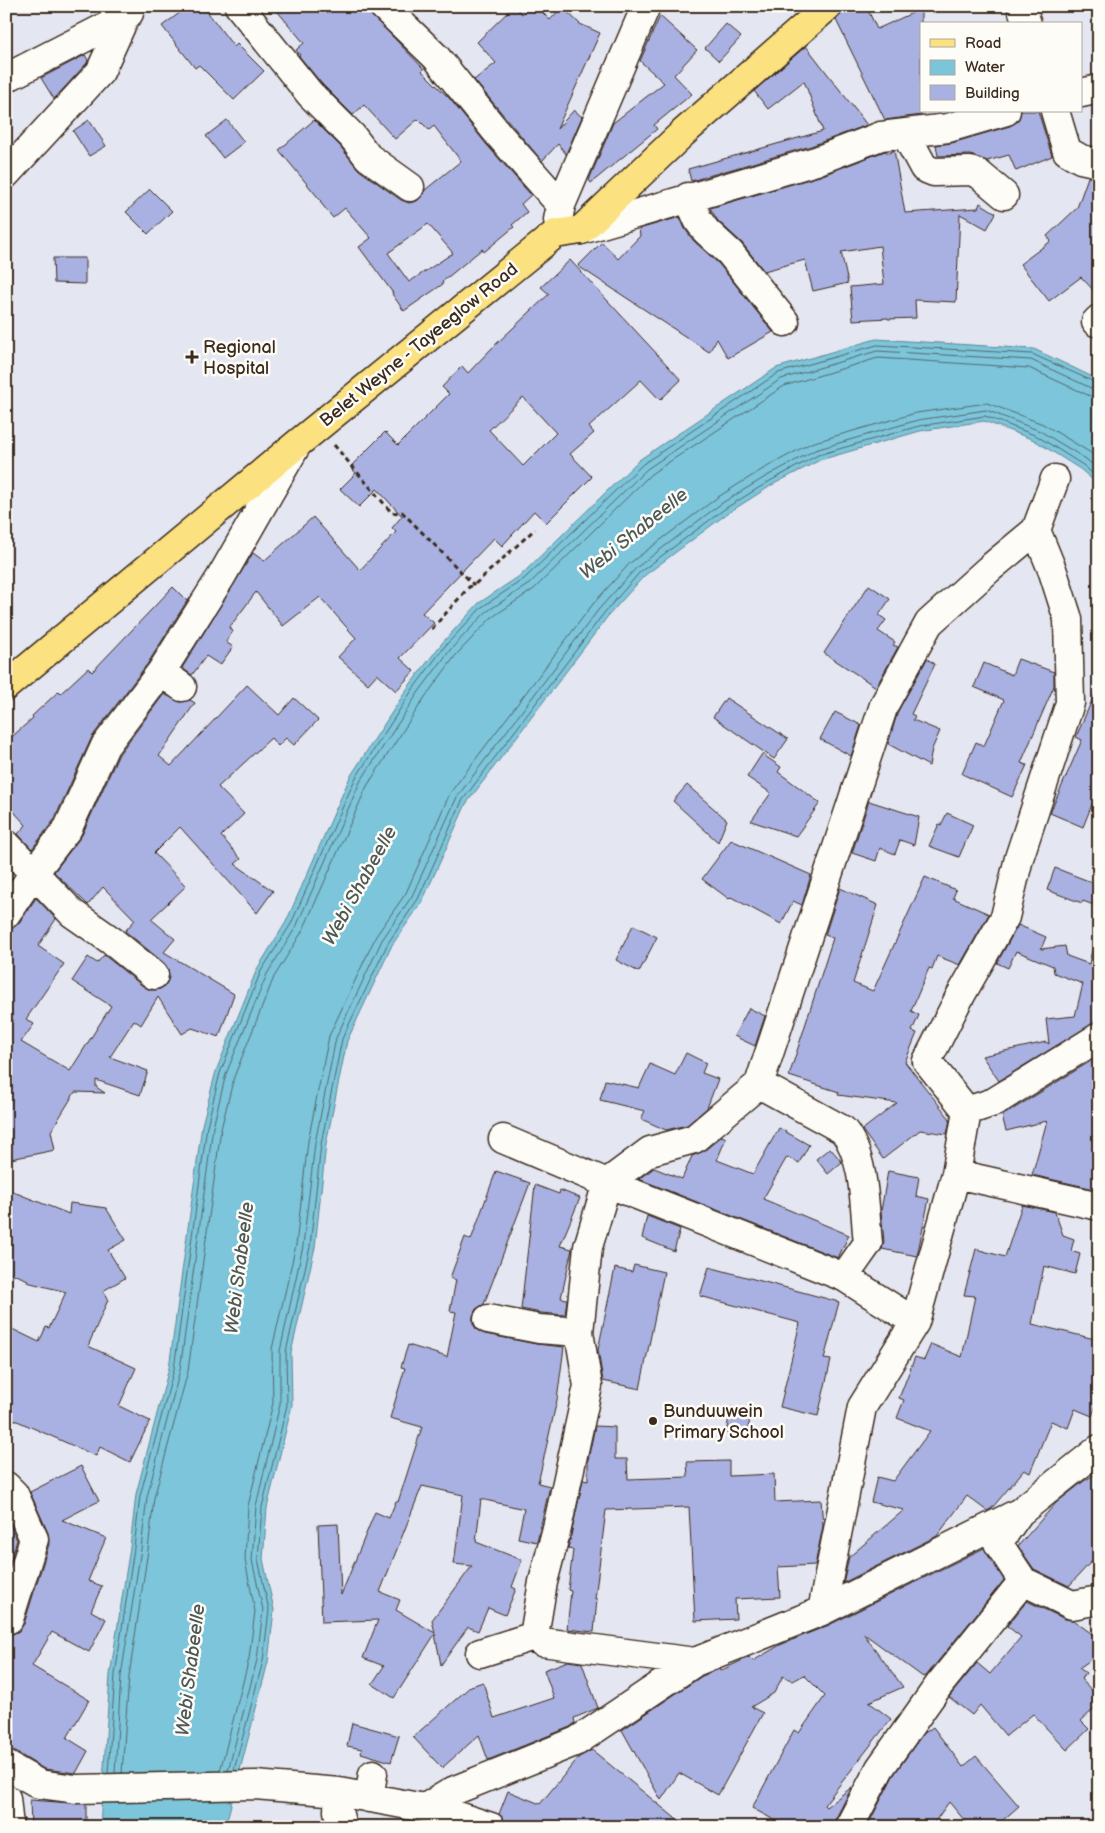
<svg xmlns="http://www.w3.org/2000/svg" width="1105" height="1833" viewBox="0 0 1105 1833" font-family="'Balsamiq Sans',sans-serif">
<rect width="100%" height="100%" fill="#e4e6f1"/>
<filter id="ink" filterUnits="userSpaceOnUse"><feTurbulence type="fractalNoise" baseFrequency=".02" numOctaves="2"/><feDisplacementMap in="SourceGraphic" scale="10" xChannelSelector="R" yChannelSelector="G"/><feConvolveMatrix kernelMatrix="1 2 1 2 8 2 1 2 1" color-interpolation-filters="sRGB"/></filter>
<g filter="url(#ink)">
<path fill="#7bc5db" stroke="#61878f" d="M876,339L1034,349L1099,380V485L1080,469L1034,440L984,421L920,431L820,460L772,485L728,513L644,576L608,616L466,804L422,902L392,945L347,1041L326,1144L315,1247L291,1353L292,1405L267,1508L263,1559L274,1610L268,1662L227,1820V1827H100L110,1675L130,1547L136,1494L169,1368L202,1125L216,1071L257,969L286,922L350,777L409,686L442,643L479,603L521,575L639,460L776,368Z"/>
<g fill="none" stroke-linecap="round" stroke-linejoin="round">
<path stroke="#55686a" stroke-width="1" d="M234,1770L263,1661L269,1610L258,1559L262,1507L287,1405L286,1352L310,1247L321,1144L342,1039L388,943L418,899L462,801L604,613L640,572L726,508L770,481L818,455L919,426L985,416L1037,436L1083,465L1099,479
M220,1771L249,1659L255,1611L245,1560L248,1506L273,1403L272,1349L296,1245L308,1141L329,1036L376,936L406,893L450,793L593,604L630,563L718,497L763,469L811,443L916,413L987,403L1043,424L1091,453L1099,460
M228,1771L257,1660L263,1610L252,1560L256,1506L280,1404V1351L303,1246L315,1143L336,1038L382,940L412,896L457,797L599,609L636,568L722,503L767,476L815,450L918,420L986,410L1040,431L1086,459L1099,470
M108,1773L115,1675L134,1548L140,1496L174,1369L207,1126L220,1073L261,971L291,924L355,779L413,689L445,646L482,607L524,579L643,464L778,373L877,345L1032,354L1099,384
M115,1773L121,1676L141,1549L147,1497L180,1370L213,1127L226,1074L267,974L296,927L360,782L418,693L450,650L486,612L529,584L647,469L781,379L877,351L1031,360L1093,389L1099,390
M122,1773L129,1676L148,1550L154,1498L188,1371L221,1129L234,1077L274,977L303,930L367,786L425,697L456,655L491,618L534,589L651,474L784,386L878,358L1029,368L1090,396L1099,398"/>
</g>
<path fill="#a9b1e2" stroke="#3b2a1e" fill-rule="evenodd" d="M189,6H203L234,47L237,44L264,71L234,100L199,65L195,68L162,26Z
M273,6H363L424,69L422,71L450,99L487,145L531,195L521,204L527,212L512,225L514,227L484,252L482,249L442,282L443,284L404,311L392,294L393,293L359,247L371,238L345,208L333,218L320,202L321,201L279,150L314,120L340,146L359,170L401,200L409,203L417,201L422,196L425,190L461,161L434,126L429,130L418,119L395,139L364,105L353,115L322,84L299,56L300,55L296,50L304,43ZM428,224L453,253L409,282L388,253Z
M514,6L522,14L530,6H536L550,20L562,7L580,24L600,33L557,129L574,110L582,117L566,154L558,144L542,161L474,80L496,63L477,42Z
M843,6H866L877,29L921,9V115L885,120L836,20L843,11Z
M660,16L697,50L674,75L692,94L654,125L657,129L591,183L589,180L613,123L664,83L640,61Z
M726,24L741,37L719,61L705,48Z
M806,46L867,125L811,146L691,181L688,169L823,131L804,81L768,109L754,91Z
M85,55L88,60L87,63L54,99L41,78Z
M1021,111H1038L1052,156L1016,171L1009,155L987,161L970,155L938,156L936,145L952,143L1010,126L1018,121Z
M89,120L106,146L89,156L73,131Z
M227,120L244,142L223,158L206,136Z
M894,150L905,213L978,208L980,203L996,213L987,229L960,214L956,302L915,300L916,318L888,319V318L853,320L850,287L884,284L880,246L841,252L848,283L813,291L805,260L764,271L742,243L718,221L710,208L820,176L885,151L889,153Z
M1088,177L1099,178V296L1081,277L1049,301L1020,264L1051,241L1047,236L1077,208Z
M150,189L172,211L148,234L126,212Z
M680,217L685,229L693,240L719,264L773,332L728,358L717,339L709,352L578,266L602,242L618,259L640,236L639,229Z
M53,258H85V284L54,283Z
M570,260L681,380L660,400L641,380L589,427L594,433L570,454L592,477L546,523L534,511L502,546L494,538L422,613L434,623L400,658L414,671L396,691L377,674L368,684L338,657L356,638L320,597L283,626L256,592L229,628L233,631L226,642L233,647L220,665L206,656L192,675L182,668L253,553L264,561L313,517L360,570L396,532L392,528L402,516L377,489L359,507L340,489L356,473L350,467L385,432L398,445L449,394L442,387L462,366L468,373L493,347L549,294L541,287ZM523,397L556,433L523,466L489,430Z
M869,585L890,599L879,615L886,620L878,631L895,642L893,645L898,647L876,687L824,653Z
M173,587L187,601L148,663L92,737L54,820L32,849L18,834L26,825L6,803V742L33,718L32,716L59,691L61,693L88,668L92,672Z
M927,659L935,664L911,714L915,716L913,720L940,731L932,749L929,766L888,744L898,711Z
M1018,659L1054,672V686L1021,763L1027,765L1012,797L962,774L976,742L984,746L1004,700L974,687L984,663L1012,675Z
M1099,684V805L1093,802L1083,827L1050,813L1082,740L1076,737Z
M247,685L279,715L294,698L318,720L294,745L286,738L278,746L271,738L218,787L244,814L221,836L241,859L235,864L273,891L257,913L180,827L154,853L186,886L151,919L175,939L164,952L234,994L219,1037L192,1028L182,1034L158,997L141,1025L134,1020L110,1057L148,1071L140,1095L96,1080V1087L105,1093L75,1092L51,1131L55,1150L6,1160V929L13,928L19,923L36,898L56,919L38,946L64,964L26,1019L34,1024L21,1042L70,1071L111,1006L72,981L88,957L97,963L104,955L144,987L151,990L160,989L166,984L169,977L168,969L164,963L125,931L135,920L103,887L88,905L54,872L82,835L119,754L164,694L180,702L190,700L195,703L159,756L171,766Z
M726,698L788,739L774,759L713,717Z
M835,712L861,725L851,756L820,739Z
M762,754L781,767L778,772L820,803L796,836L751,821L771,793L747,777Z
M687,785L727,820L718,842L673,801Z
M869,801L919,817L914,845L900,840L895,854L880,848L876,861L852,853Z
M947,813L973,825L959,857L929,846L939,824L941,825Z
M731,840L811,875L802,905L793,901L781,924L731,897L729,899L702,879Z
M1055,868L1099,885V907L1083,901L1082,903L1047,890Z
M925,877L956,890L953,898L989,914L960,965L937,956L932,969L929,968L911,1011L919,1015L912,1031L917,1033L905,1062L950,1119L947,1134L920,1130L883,1159L862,1130L897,1103L838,1095L839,1092L789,1076L833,938L825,935L840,888L878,905L853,983L873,991Z
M633,925L657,937L639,972L616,960Z
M1018,925L1046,937L1041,949L1065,946L1067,956L1089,964L1092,950L1099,951V1006L1094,1023L999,1081L982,1056L1046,1042L1049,1044L1046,1019L1075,1016L1083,984L1054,973L1053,966L1016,951L1008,968L997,963Z
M749,1008L765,1016L755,1046L734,1036Z
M686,1053L706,1063L702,1073L718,1079L707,1108L687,1125L666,1130L641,1119L645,1111L600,1100L605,1080L639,1088L650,1064L675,1075Z
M1099,1056V1190L1032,1175L1047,1121L1006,1131L1002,1116Z
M779,1128L809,1145L799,1163L787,1157L763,1199L849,1235L838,1258L639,1179L654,1168L682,1179L692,1156L704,1151L722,1136L726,1138L717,1160L753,1174Z
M830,1148L842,1162L828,1174L816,1159Z
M496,1171L530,1183L484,1304L476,1309L473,1316V1324L477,1330L485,1334L536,1344L564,1347L557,1400L538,1483L550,1486L537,1542L518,1538L524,1509L481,1499L476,1542L522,1560L512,1587L516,1589L505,1615L488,1608L478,1631L468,1627L441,1665L435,1634L394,1698L372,1684L384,1666L363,1658L378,1620L322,1622L318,1525L338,1524L341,1595L375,1512L389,1518L396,1501L398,1502L422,1427L390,1418L405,1368L401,1367L408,1345L447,1357L456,1312L450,1311L456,1280L450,1278L465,1237L471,1240ZM422,1486L463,1495L454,1564L472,1566L432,1620L435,1633L396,1610L400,1600L380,1592Z
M888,1171L919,1177L916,1196L929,1199L917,1256L882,1249L884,1242L881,1211Z
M535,1185L559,1194L560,1190L580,1198L560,1246L572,1249L561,1298L567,1299L565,1315L541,1313L521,1309Z
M6,1189L69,1214L70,1203L106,1208L126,1240L108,1250L125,1278L103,1291L108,1300L88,1346L136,1368L119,1406L150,1421L130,1462L100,1447L96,1456L6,1416V1326L39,1342L46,1327L49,1328L66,1292L27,1282L28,1280L6,1271Z
M1022,1205L1055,1212L1063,1235L1074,1239L1071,1251L1080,1254L1075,1274L1044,1266L1032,1324L1099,1340V1398L1092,1416L1075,1409L1068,1428L1051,1421L1030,1473L1024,1470L992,1508L987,1511L967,1496L937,1536L843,1583L849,1557L904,1510L871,1502L877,1477L893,1481L930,1431L897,1418L904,1400L899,1398L915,1357L924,1360L931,1344L962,1357L975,1296L964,1295L976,1249L1005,1257Z
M647,1216L680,1229L674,1251L642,1238Z
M634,1265L664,1272L640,1389L603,1381L598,1350L615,1268L632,1272Z
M709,1267L839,1302L824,1359L831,1360L818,1416L780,1407L800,1323L700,1296Z
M731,1407L752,1411L746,1437L726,1433Z
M595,1426L615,1427V1459H627L628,1479L688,1477L687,1462L729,1461V1476L774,1474L775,1502L821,1500L823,1526L815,1565L778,1567L780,1597L735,1599L736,1619L695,1621L689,1507L606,1510L595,1599H597L594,1632L567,1629L571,1591L568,1590L573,1550L568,1549L583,1480L588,1481V1460Z
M81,1466L99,1501L62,1520L106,1538L88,1581L102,1586L91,1611L106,1619L89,1652L52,1632L32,1666L89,1700L67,1738L88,1751L76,1773L44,1769L14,1751L6,1749V1634H13L19,1631L24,1624L49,1544L48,1533L30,1492Z
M1099,1472V1553L1069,1586L1034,1569L1018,1546L1056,1503L1084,1481Z
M6,1515L17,1540L6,1575Z
M984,1548L1004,1580L926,1676L923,1677L863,1633L903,1687L869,1702L891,1719L824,1805L826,1807L852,1787L835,1820L834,1827H787L752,1808L794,1730L799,1733L825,1696L804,1675L793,1681L783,1676L774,1693L751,1707L763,1713L718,1795L679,1773L661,1800L622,1730L702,1676L719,1669L720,1671L749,1657L753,1661L780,1645L829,1625Z
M1027,1601L1065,1619L1073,1620L1099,1639V1654L1079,1668L1086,1673L1081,1679L1099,1698V1704L1081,1721L1089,1729L1067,1750L1033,1714L1006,1736L980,1705L972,1715L949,1697L977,1663L990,1674L1021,1637L1007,1626Z
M568,1661L582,1663L598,1708L574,1718L575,1723L570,1727L488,1760L479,1735L442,1768L413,1737L471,1686L483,1682L494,1718L554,1698L544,1670Z
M352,1723L399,1736L391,1762L361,1753L362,1749L347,1746Z
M933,1727L963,1767L976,1756L1019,1806L995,1827H970L949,1802L931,1827H867L893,1776L922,1735Z
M592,1750L686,1827H516L506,1823L499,1814L508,1791L540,1804L579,1757Z
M30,1800L86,1804V1827H31Z"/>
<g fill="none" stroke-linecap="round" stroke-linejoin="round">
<defs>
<path id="minor" d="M239,6L310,94L352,136L368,157L410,187
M383,6L436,57L499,135L561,205
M1027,6L1022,8L1027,24
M6,78L125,17L129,13
M1081,93L1099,89
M1055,111L1067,151L1081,159L1099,163
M905,133L924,168L934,172L970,171L979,174L1004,195
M6,174L100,72L125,17
M688,197L698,220L706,231L730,253L785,322
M558,220L561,205L646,6
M581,230L816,161L881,136L948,128L1006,111
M1096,322L1099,319
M1036,530L1055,479
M161,672L182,687
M6,844L72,913L112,941L154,975
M6,914L33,874L68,828L105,746L161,672L221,577L296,446
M759,1084L843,1130C866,1158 864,1208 868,1243L844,1277
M967,1111L994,1102L1099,1037
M503,1139L607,1183L844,1277L915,1322
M956,1174L1099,1206
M488,1319L539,1329L579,1332
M6,1486L14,1494L34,1539L9,1619
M1019,1513L998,1543L1023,1581L1072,1605L1099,1600
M534,1636L543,1582L557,1528L588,1386L579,1332L588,1247L607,1183L650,1151L694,1139L759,1084L884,705L929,623L989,569L1036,530L1053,572L1068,619L1070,703L1019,858L1005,917L958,1000L927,1061L967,1111L956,1174L915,1322L862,1407L822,1611
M534,1636L542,1642L695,1662
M480,1653L534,1636
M6,1765L39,1784L76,1789L255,1785L339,1792L445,1812L491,1827
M339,1792L338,1811L342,1827
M6,1798L9,1827
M369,1798L373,1774
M425,1808L453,1791L577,1741L695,1662L822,1611L1020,1512L1099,1449
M849,1827L880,1768L939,1685L1023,1581"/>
<path id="major" d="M6,686L297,444L555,234L581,230L683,133L828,6"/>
</defs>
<use href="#minor" stroke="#3b2a1e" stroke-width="31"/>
<use href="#major" stroke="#3b2a1e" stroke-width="31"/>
<path stroke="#3b2a1e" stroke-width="3" stroke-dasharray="5 4" stroke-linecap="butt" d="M334,445L392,513L402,512L474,585
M432,629L469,587L474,585L535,529"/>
<use href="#minor" stroke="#fdfcf7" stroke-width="28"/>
<use href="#major" stroke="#fbe180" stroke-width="28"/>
</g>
</g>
<g fill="#3b2a1e" stroke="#fdfcf7" stroke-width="2">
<path d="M189.5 349.5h5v5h5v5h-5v5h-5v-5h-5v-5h5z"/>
<circle cx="653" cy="1421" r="5"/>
</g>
<g text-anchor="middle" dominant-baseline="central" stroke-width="5" stroke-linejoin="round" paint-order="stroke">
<g font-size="18" fill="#3b2a1e" stroke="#fdfcf7">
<text transform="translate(419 345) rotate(-39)">Belet Weyne - Tayeeglow Road</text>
</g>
<g font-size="18" fill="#3b2a1e" stroke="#fdfcf7" text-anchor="start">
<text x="203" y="347">Regional<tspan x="203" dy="21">Hospital</tspan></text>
<text x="663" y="1411">Bunduuwein<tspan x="663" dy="21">Primary School</tspan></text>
</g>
<g font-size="19" font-style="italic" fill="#4e5857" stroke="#fdfcf7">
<text transform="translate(634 534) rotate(-39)">Webi Shabeelle</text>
<text transform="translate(360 886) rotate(-61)">Webi Shabeelle</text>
<text transform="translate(240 1268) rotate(-83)">Webi Shabeelle</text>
<text transform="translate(191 1670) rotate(-83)">Webi Shabeelle</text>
</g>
</g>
<rect width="1105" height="1833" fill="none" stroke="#fdfcf7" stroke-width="25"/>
<rect x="12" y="12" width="1080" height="1808" fill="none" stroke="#3b2a1e" stroke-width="2" filter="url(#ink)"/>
<rect x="920" y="22" width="162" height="90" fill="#fdfcf7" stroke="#afa8a0"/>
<rect x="930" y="39" width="25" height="8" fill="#fbe180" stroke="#afa8a0"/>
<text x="965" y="48" font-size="15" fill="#3b2a1e">Road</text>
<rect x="930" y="60" width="25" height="15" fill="#7bc5db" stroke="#afa8a0"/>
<text x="965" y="72" font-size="15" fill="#3b2a1e">Water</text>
<rect x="930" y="85" width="25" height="15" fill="#a9b1e2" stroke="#afa8a0"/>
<text x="965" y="98" font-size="15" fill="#3b2a1e">Building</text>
</svg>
